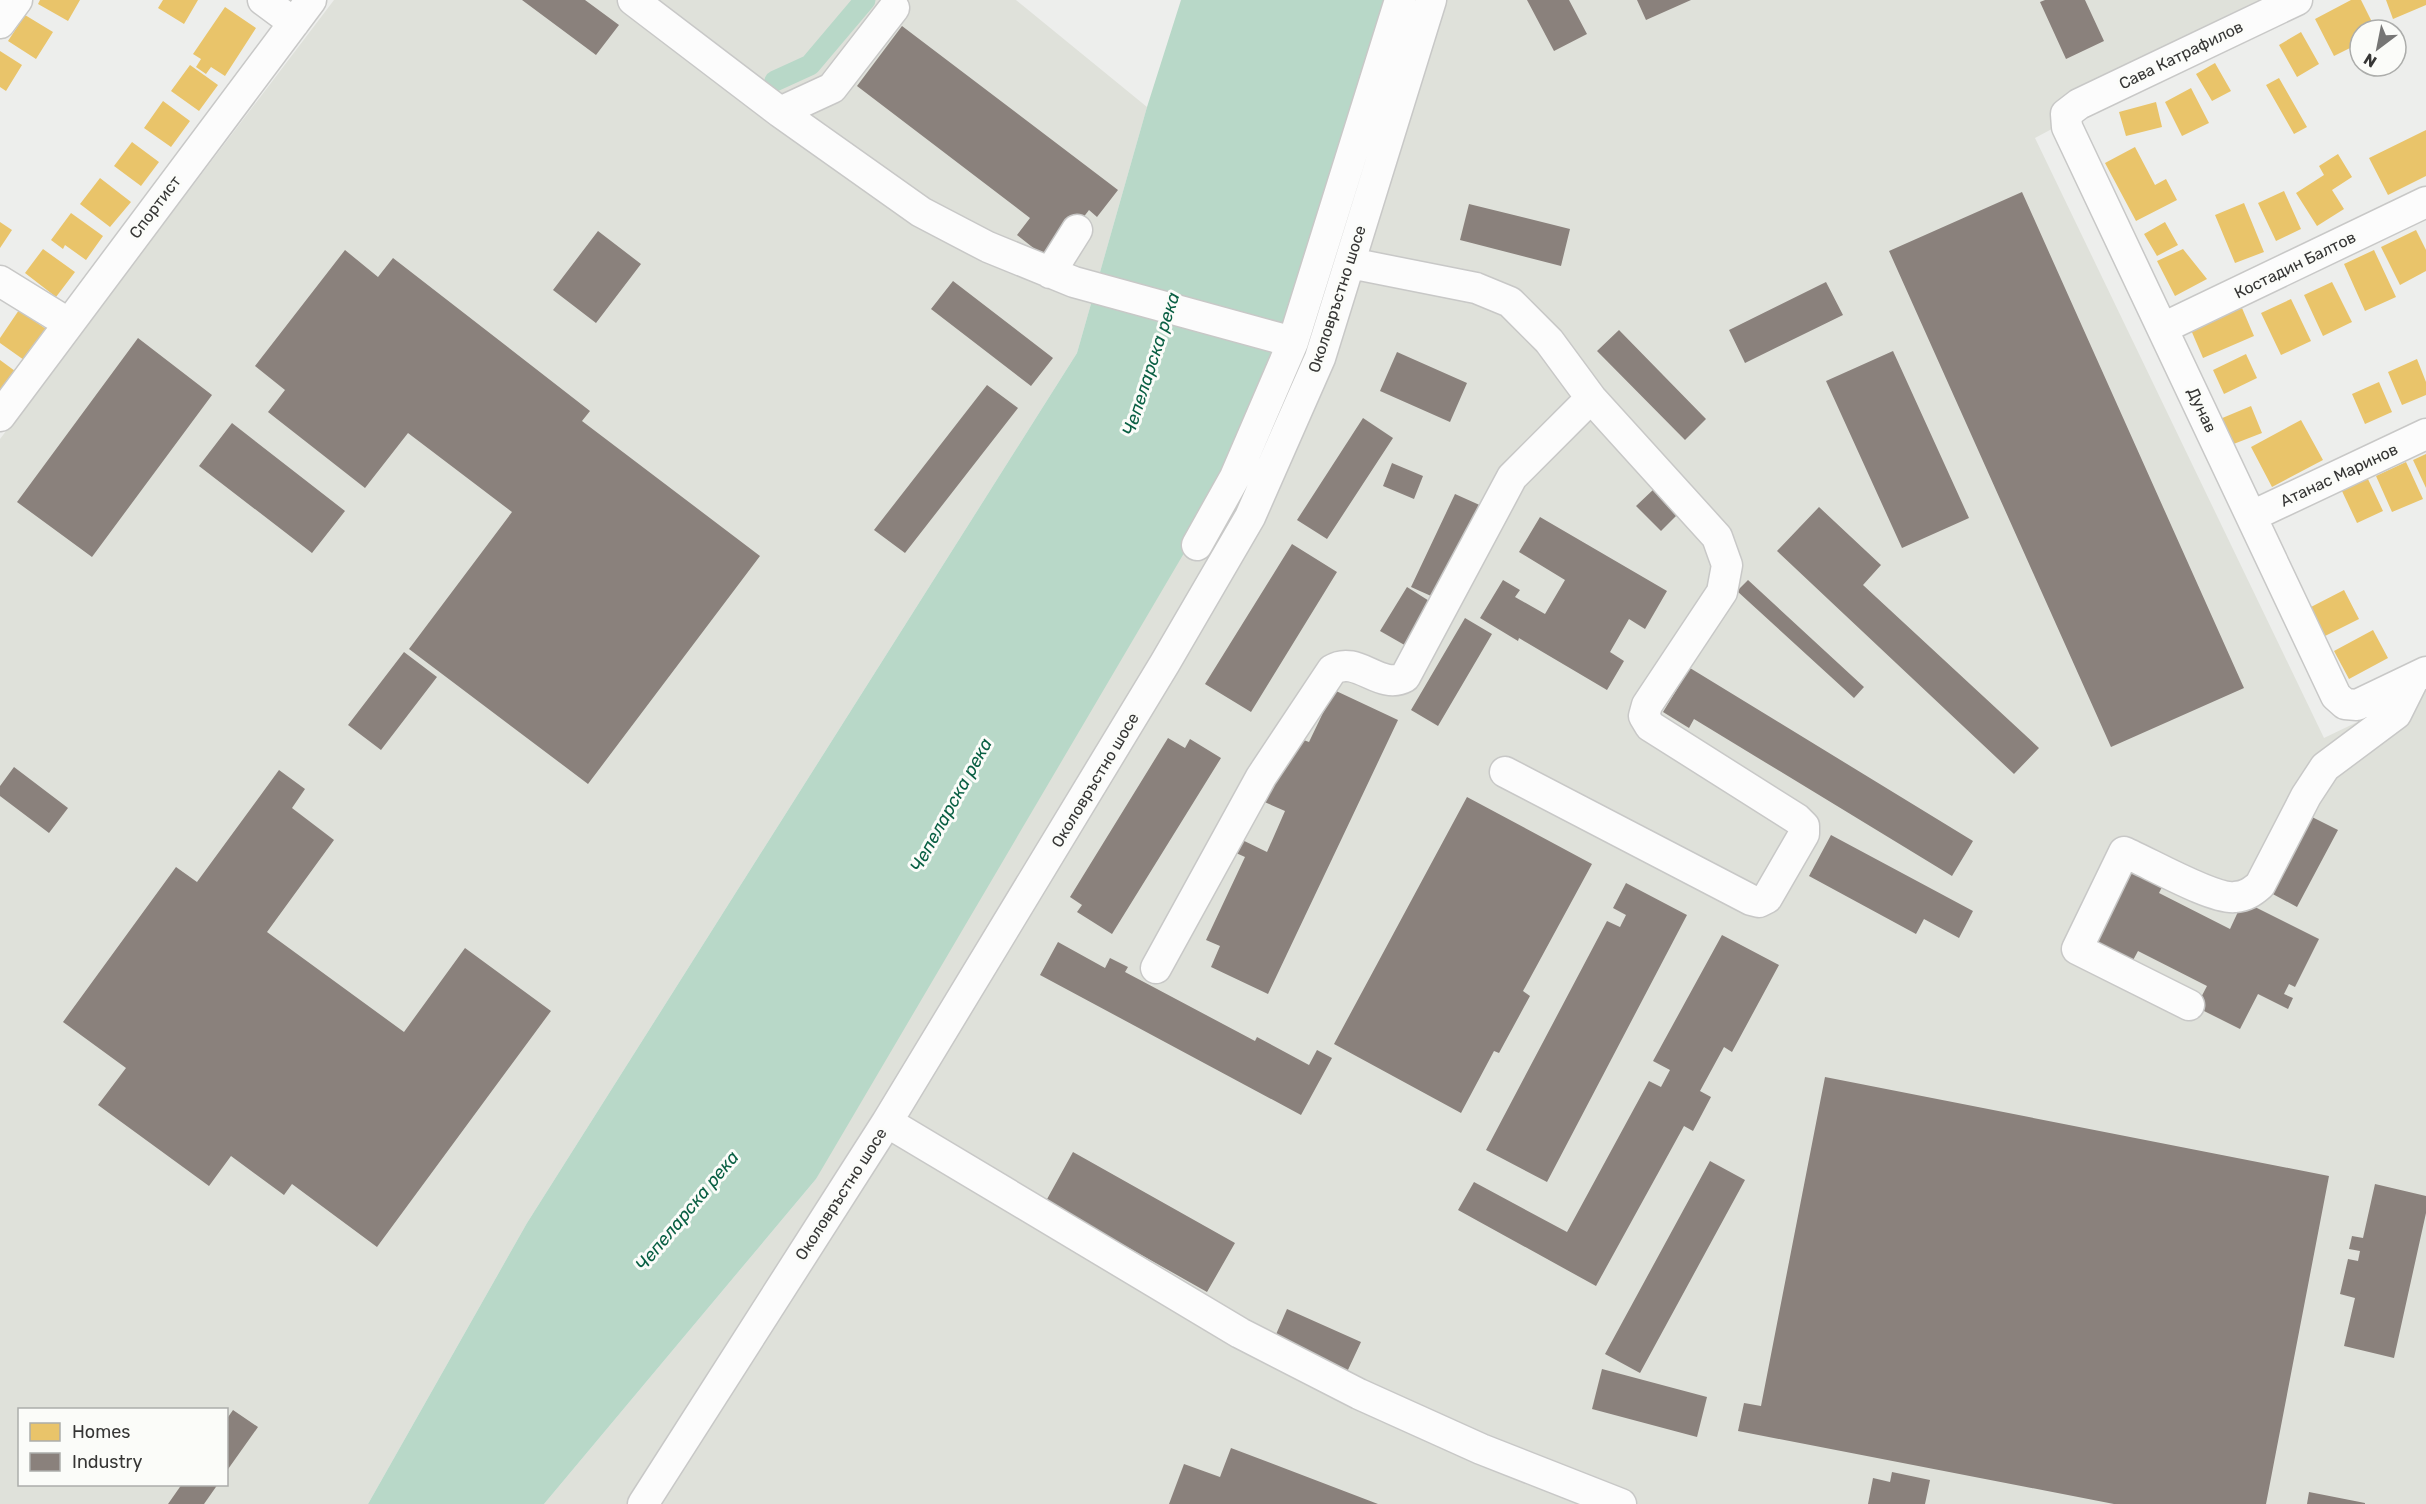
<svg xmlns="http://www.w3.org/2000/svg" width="2426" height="1504" viewBox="0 0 2426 1504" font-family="Rubik,sans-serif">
<rect width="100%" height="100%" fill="#edeeec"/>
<path fill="#dfe1da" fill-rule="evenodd" d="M334,0H1016L1147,107L1077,353L527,1223L368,1504H0V439ZM20,1410H226V1484H20Z
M1391,0H2292L2035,138L2324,738L2426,689V1504H544L816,1179Z"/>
<path fill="#b8d8c8" d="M1181,0H1391L1291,315L1207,514L816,1179L544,1504H368L527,1223L1077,353L1147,107Z"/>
<path fill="#e9c46a" d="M40,0H80L68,21L38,4Z
M163,0H198L184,24L158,8Z
M2351,0H2361L2376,30H2360V43L2334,56L2315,19Z
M2386,0H2426V5L2393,19Z
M225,7L256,28L225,76L211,67L206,74L196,67L201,59L193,54Z
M25,15L53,32L36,59L8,41Z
M2301,32L2319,64L2297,77L2279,45Z
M0,51L22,65L6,91L0,87Z
M2215,63L2231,91L2212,101L2196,74Z
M190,65L218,85L199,111L171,91Z
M2279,78L2307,127L2294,134L2266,85Z
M2191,88L2209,123L2182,136L2165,102Z
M163,101L190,121L171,147L144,128Z
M2156,102L2162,127L2126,136L2119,112Z
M2426,130V176L2388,195L2369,158Z
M132,142L159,162L141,186L114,166Z
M2135,147L2155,185L2166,179L2177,200L2136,221L2105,163Z
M2338,154L2352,177L2332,190L2344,209L2317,226L2296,193L2324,175L2319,166Z
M100,178L131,202L110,227L80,204Z
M2284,191L2301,229L2276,241L2258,203Z
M2244,203L2264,252L2235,263L2215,215Z
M71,213L103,236L86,260L65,245L63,249L51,240Z
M0,222L12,230L0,248Z
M2165,222L2178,245L2157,256L2144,234Z
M2416,230L2426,250V271L2400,285L2381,247Z
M43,249L75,272L56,297L25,273Z
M2183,249L2207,279L2175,296L2157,261Z
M2374,250L2396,297L2365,311L2344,264Z
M2332,282L2352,322L2323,336L2304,295Z
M2291,299L2311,341L2281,355L2261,313Z
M2242,308L2254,336L2203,358L2191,330Z
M19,310L46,329L24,360L0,343V338Z
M2246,354L2257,378L2224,394L2213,370Z
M2417,359L2426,382V395L2402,405L2388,372Z
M0,360L15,371L0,391Z
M2379,382L2392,412L2365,424L2352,394Z
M2251,406L2262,433L2231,445L2220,419Z
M2301,420L2323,460L2272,487L2251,447Z
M2426,454V488L2413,460Z
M2406,462L2423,499L2392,512L2376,476Z
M2367,477L2383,511L2357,523L2341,489Z
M2344,590L2359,619L2325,636L2311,607Z
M2373,630L2388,658L2349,679L2334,651Z"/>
<path fill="#8a817c" d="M522,0H585L619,25L596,55Z
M1527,0H1569L1587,34L1554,51Z
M1637,0H1691L1646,20Z
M2045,0H2085L2104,41L2066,59L2040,2Z
M902,26L1118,190L1097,217L1089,210L1050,261L1017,235L1030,218L857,86Z
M2022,192L2244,688L2111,747L1889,251Z
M1469,204L1570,229L1561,266L1460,240Z
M598,231L641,264L596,323L553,290Z
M345,250L378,277L393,258L590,411L582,421L760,556L588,784L409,649L512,512L408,433L365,488L268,412L285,390L255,366Z
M953,281L1053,358L1031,386L931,309Z
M1826,282L1843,315L1745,363L1729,330Z
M1619,330L1706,419L1685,440L1597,351Z
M138,338L212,395L92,557L17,502Z
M1893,351L1969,518L1902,548L1826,381Z
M1397,352L1467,383L1450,422L1380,391Z
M987,385L1018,408L905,553L874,530Z
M1363,418L1393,438L1327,539L1297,520Z
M232,423L345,511L312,553L199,466Z
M1392,463L1423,476L1414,499L1383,486Z
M1655,488L1679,513L1661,531L1636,506Z
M1455,494L1484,507L1440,600L1411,587Z
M1819,507L1881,565L1863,585L2039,748L2014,774L1777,551Z
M1540,517L1667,591L1645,629L1629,619L1610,652L1624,661L1607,690L1519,638L1518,641L1480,618L1503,580L1520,590L1515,597L1545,614L1565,580L1519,552Z
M1292,544L1337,572L1251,712L1205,684Z
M1748,580L1864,687L1854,698L1737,591Z
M1407,587L1434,604L1408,647L1380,631Z
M1465,618L1492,634L1438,726L1411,710Z
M404,652L437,677L381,750L348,725Z
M1690,668L1973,841L1952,876L1694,719L1689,728L1663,712Z
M1334,690L1398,720L1268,994L1211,967L1220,946L1206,940L1245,857L1227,849L1234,836L1267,852L1285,811L1260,800L1301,739L1309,742Z
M1168,738L1185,748L1190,739L1221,758L1112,934L1077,912L1082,905L1070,897Z
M14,767L68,808L49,833L0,796V786Z
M279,770L305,789L292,808L334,840L267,932L404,1032L465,948L551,1011L377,1247L292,1184L284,1195L231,1156L209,1186L98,1105L126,1068L63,1022L176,867L197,882Z
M1467,797L1592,864L1523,991L1530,996L1499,1053L1494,1051L1461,1113L1334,1044Z
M2310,816L2338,830L2297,907L2269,892Z
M1831,835L1973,911L1959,938L1924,919L1916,934L1809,876Z
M2127,866L2163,885L2159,893L2230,929L2243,901L2319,939L2295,987L2289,984L2284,994L2293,998L2288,1009L2258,994L2240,1029L2196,1007L2207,986L2138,951L2131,964L2091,945Z
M1626,883L1687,915L1547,1182L1486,1150L1607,921L1620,927L1626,915L1613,908Z
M1722,935L1779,965L1732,1052L1724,1047L1700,1091L1711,1097L1693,1131L1684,1126L1596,1286L1458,1210L1474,1182L1567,1232L1649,1081L1661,1087L1670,1070L1653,1061Z
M1058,942L1105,968L1110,958L1128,967L1125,972L1255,1041L1257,1037L1309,1065L1317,1050L1332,1058L1301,1115L1040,975Z
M1825,1077L2329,1176L2266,1504H2114L1738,1431L1744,1403L1761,1406Z
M1073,1152L1235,1243L1207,1292L1046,1201Z
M1710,1161L1745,1180L1640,1373L1605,1354Z
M2375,1184L2426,1196V1213L2394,1358L2344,1346L2355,1298L2340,1294L2348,1259L2358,1261L2360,1251L2349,1249L2352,1236L2363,1238Z
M1287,1309L1361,1342L1347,1372L1274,1339Z
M1602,1369L1707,1397L1697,1437L1592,1409Z
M233,1410L258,1427L226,1472V1420Z
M1231,1448L1378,1504H1169L1184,1464L1220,1477Z
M1892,1472L1930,1480L1925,1504H1868L1873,1478L1890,1482Z
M182,1484H218L204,1504H168Z
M2309,1492L2365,1503V1504H2307Z"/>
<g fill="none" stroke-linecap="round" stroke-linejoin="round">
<path stroke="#b8d8c8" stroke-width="21" d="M775,81L810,65L865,0"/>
<defs>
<path id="minor" d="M263,0L294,23
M633,0L780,112L921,212L988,247L1074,282L1293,342
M2297,0L2079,104L2066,114L2067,127L2336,696L2345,704L2357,705L2426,672
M0,23L17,0
M780,112L832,88L894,8
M1350,263L1476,288L1510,302L1549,341L1591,398L1717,537L1727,565L1722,592L1647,705L1644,716L1650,726L1797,819L1804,826V834L1767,898L1759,902L1751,900L1505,772
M1050,273L1077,230
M0,281L68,323
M2163,328L2426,202
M0,416L311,0
M2252,516L2426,434
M1197,545L1235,477L1293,342L1400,0
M1156,968L1261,777L1332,670C1357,654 1380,691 1405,677L1512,477L1591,398
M2189,1005L2077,949L2124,852C2148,862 2213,900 2235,897C2246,896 2252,892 2260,885L2306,796L2325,767L2396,714L2414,678
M887,1122L1240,1333L1359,1394L1481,1449L1621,1504
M643,1504L887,1122L1165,663L1250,517L1320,358L1431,0"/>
</defs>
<use href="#minor" stroke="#c8c8c7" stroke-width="33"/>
<use href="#minor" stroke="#fcfcfc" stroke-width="30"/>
</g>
<g text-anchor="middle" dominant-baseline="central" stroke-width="6" stroke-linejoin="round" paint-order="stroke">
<g font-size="16" fill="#363635" stroke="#fbfcf9">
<text transform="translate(2181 55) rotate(-26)">Сава Катрафилов</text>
<text transform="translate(155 207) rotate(-53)">Спортист</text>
<text transform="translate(2295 265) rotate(-26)">Костадин Балтов</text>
<text transform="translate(1337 299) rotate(-72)">Околовръстно шосе</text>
<text transform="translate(2202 410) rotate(65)">Дунав</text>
<text transform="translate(2339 475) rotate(-25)">Атанас Маринов</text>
<text transform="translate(1095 780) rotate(-59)">Околовръстно шосе</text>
<text transform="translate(841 1194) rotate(-57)">Околовръстно шосе</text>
</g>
<g font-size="18" font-style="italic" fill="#095f43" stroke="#fbfcf9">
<text transform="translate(1151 364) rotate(-72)">Чепеларска река</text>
<text transform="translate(951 805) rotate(-61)">Чепеларска река</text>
<text transform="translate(687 1211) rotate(-50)">Чепеларска река</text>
</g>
</g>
<rect x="18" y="1408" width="210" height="78" fill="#fbfcf9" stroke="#acadab" stroke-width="1.5"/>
<rect x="30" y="1423" width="30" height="18" fill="#e9c46a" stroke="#acadab" stroke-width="1.5"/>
<text x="72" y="1438" font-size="18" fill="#363635">Homes</text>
<rect x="30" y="1453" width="30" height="18" fill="#8a817c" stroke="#acadab" stroke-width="1.5"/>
<text x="72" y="1468" font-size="18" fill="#363635">Industry</text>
<g transform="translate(2378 48) rotate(212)"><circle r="28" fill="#fbfcf9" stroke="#acadab" stroke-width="1.5"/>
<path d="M0-4.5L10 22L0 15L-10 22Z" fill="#767675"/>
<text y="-9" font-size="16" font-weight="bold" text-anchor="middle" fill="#363635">N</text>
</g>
</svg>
